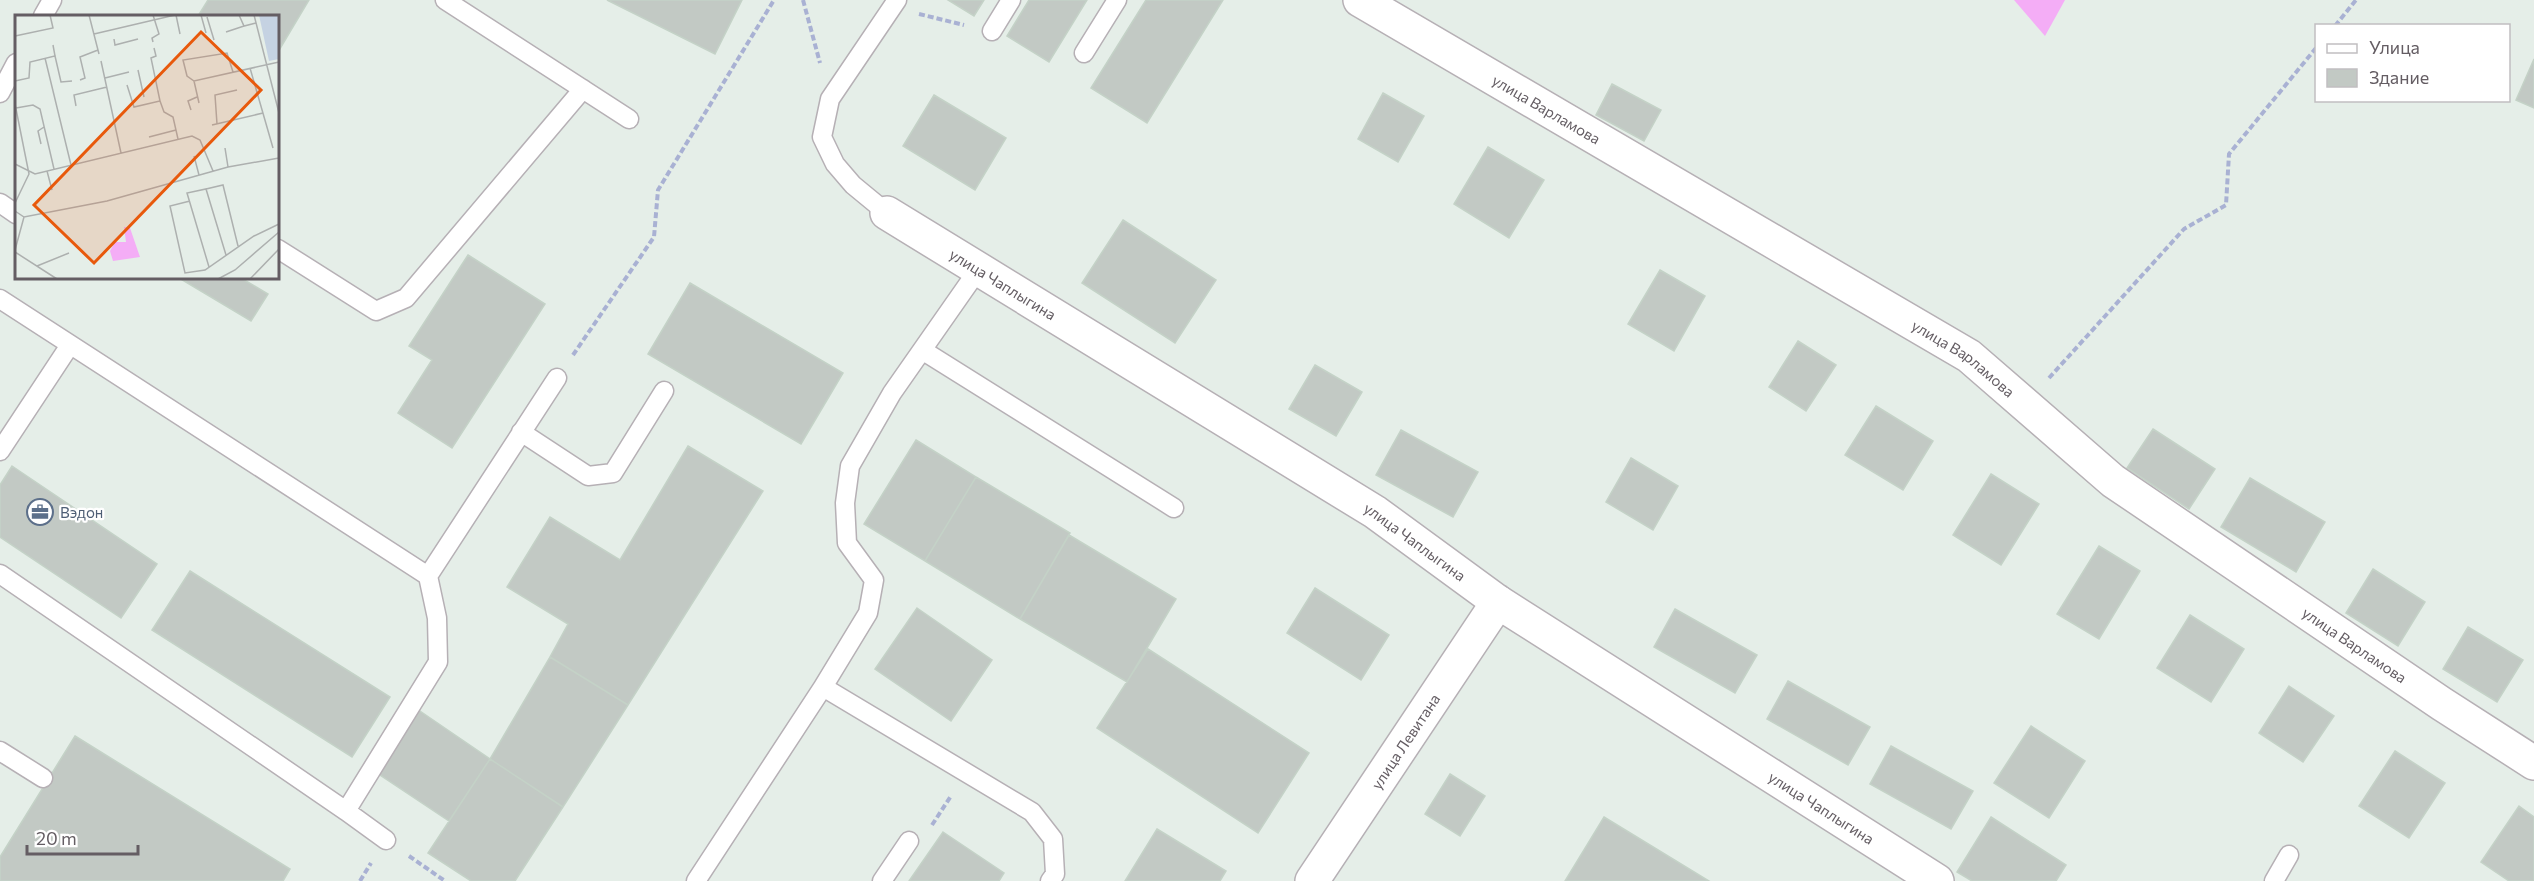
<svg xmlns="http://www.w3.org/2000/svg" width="2534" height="881" viewBox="0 0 2534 881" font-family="Commissioner,sans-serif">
<rect width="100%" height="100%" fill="#e5eee8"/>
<path fill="#f4adf6" d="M2014,0H2065L2045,36Z"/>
<path fill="#c2c9c4" stroke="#c4d2c7" stroke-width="1.5" d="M208,0H309L278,52V16H198Z
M607,0H742L715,54Z
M948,0H984L974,16Z
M1029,0H1087L1049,62L1007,36Z
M1146,0H1223L1147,123L1091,88Z
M2534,59V108L2516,100Z
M1612,84L1661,110L1644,141L1596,115Z
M1383,93L1424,116L1398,162L1358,139Z
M934,95L1006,138L975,190L903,146Z
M1488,147L1544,180L1509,238L1454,204Z
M1123,220L1216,280L1175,343L1082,283Z
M468,255L545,304L452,448L398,413L432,360L409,346Z
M1660,270L1705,296L1674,351L1628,324Z
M179,278H241L268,294L251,321Z
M690,283L843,373L801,444L648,354Z
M1798,341L1836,365L1806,411L1769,387Z
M1315,365L1362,392L1336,436L1289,409Z
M1876,406L1933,441L1903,490L1845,455Z
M2153,429L2215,469L2189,509L2127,468Z
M1401,430L1478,472L1453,517L1376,475Z
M916,440L976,477L925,561L864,524Z
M688,446L763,491L628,705L550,657L568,624L507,587L550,517L620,560Z
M1631,458L1678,486L1653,530L1606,502Z
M12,466L157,564L121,618L0,537V485Z
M1991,474L2039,504L2001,565L1953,535Z
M976,477L1070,533L1020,619L925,561Z
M2250,478L2325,522L2296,572L2221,527Z
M1069,535L1176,599L1127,682L1020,619Z
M2099,546L2140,571L2099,639L2057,614Z
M2373,569L2425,602L2398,646L2346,613Z
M190,571L390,697L352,757L152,630Z
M1315,588L1389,635L1361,680L1287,633Z
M917,608L992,660L951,721L875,669Z
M1675,609L1757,655L1735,693L1654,647Z
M2190,615L2244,649L2211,702L2157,668Z
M2468,627L2523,660L2497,702L2443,669Z
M1148,649L1309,753L1258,833L1097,728Z
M550,657L628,705L563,807L490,759Z
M1788,681L1870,727L1848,765L1767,719Z
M2289,686L2334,716L2303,762L2259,733Z
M417,709L490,759L449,821L374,771Z
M2031,726L2085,761L2049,818L1994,783Z
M75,736L290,869L283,881H0V857Z
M1891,746L1973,791L1951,829L1870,784Z
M2395,751L2445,783L2409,838L2359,806Z
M490,759L563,807L515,881H471L428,853Z
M1450,774L1485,796L1460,836L1425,814Z
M2519,806L2534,817V881H2509L2481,862Z
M1604,817L1709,881H1565Z
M1991,817L2066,865L2056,881H1972L1957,872Z
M1157,829L1226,871L1220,881H1125Z
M943,832L1004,873L999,881H909Z"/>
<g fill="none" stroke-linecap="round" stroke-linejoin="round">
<defs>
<path id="lane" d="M445,0L629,119
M43,16L52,0
M992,31L1011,0
M1084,53L1117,0
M0,93L16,63
M0,203L16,214
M887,213L853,185L835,164L822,137L830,99L897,0
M278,249L376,311L406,298L583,89
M0,299L428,576L437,618L438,662L346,811L0,574
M922,350L1174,508
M521,432L588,476L613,473L664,391
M0,451L70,345
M428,576L557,378
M823,687L868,613L874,580L847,543L845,503L850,466L892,393L978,270
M0,751L43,778
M346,811L386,840
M696,881L823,687L1032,812L1053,839L1055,874L1050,881
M882,881L909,841
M2274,881L2289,855"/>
<g id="street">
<path id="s1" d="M1360,0L1969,356L2113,481L2442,704L2534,763"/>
<path id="s2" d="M887,213L1375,512L1498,602L1937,881"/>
<path id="s3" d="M1312,881L1498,602"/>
</g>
</defs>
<use href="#lane" stroke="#b6b0b5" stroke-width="21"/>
<use href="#street" stroke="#b6b0b5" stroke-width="36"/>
<path stroke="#a9b1d3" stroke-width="4" stroke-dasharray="6 3" stroke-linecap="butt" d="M803,0L820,63
M919,14L964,25
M2335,26L2356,0
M573,355L654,237L658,190L774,0
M2049,378L2184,229L2226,205L2229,154L2316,48
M932,825L951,796
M409,856L445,881
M360,881L371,863"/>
<use href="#lane" stroke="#fff" stroke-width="18"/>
<use href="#street" stroke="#fff" stroke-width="33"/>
</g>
<defs>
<symbol id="office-ring" viewBox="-11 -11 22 22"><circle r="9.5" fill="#fff" stroke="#5c6f8a" stroke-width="1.5"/><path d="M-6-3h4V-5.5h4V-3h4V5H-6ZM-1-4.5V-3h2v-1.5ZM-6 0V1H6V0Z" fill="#5c6f8a"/></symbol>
</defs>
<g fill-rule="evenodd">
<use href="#office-ring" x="25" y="497" width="30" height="30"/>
</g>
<g text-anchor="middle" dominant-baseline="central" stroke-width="4.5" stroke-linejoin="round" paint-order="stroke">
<g font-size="15" fill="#645d63" stroke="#fff">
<text stroke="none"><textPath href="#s1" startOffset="216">улица Варламова</textPath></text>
<text stroke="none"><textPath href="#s2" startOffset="136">улица Чаплыгина</textPath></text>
<text stroke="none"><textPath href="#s1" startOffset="702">улица Варламова</textPath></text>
<text stroke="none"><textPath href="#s2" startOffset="622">улица Чаплыгина</textPath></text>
<text stroke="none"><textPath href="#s1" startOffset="1188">улица Варламова</textPath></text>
<text stroke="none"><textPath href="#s3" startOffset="168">улица Левитана</textPath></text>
<text stroke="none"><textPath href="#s2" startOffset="1108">улица Чаплыгина</textPath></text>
</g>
<g font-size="15" fill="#4e5e75" stroke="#fff" text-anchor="start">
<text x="60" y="512">Вэдон</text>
</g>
</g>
<g transform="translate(15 15)">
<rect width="264" height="264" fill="#e5eee8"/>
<path d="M244,0H264V44L254,46Z" fill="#c5d2e2"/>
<path d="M109,212L115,213L125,242L98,246L95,236L100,227H111Z" fill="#f4adf6"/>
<path fill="none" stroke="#adb0af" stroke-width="1.5" d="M74,0L84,39M161,0L165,19M186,0L191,18M224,0L229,11L241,8M239,0L264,98M192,2L199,25M211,17L229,11M79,19L160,0M0,21L38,13L35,0M99,24L100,30L123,24M138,27L137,23L144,19L138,0M40,41L46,67L57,66M30,43L56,150M86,46L106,138M235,53L258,133M123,55L129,82M218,57L212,38L168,45L172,61L179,66L264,47M90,63L114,57M65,65L70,63L65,42L83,35M0,66L14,63L15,47L40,41L38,30M179,66L184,88M112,70L119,92L145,86L136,43L141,41L139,33M145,86L149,97L158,102L163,124M0,89L14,159L0,188M61,91L59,80L92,72M1,93L18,90L25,94L39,154M176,95L173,86L182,82M202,109L200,80L222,75M197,110L248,98M134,122L161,115M26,129L23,116L29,112M210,133L213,152M179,141L184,160M0,149L20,159L177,121L185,125L198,156M32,156L37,175M191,174L208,170L223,231M175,186L155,191L170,258L190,255L239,221L264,209M0,196L9,202L92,186L213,152L264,143M0,235L9,202M0,237L42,264M22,251L54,238M194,252L172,178L191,174L211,240M203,264L220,255L264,217M235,264L264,234"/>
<path fill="#e8590c" fill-opacity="0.15" stroke="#e8590c" stroke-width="3" d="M186,17L246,75L79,248L19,190Z"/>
<rect width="264" height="264" fill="none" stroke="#645d63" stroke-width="3"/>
</g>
<rect x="2315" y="24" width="195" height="78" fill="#ffffff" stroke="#c1bec1" stroke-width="1.5"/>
<rect x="2327" y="44" width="30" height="9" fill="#ffffff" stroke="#c1bec1" stroke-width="1.5"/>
<text x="2369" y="54" font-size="18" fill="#645d63">Улица</text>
<rect x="2327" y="69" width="30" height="18" fill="#c2c9c4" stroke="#c1bec1" stroke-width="1.5"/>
<text x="2369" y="84" font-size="18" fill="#645d63">Здание</text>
<path d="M27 845v9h111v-9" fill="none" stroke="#645d63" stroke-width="3"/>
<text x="36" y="845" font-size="18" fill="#645d63" stroke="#ffffff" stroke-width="4.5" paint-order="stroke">20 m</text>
</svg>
